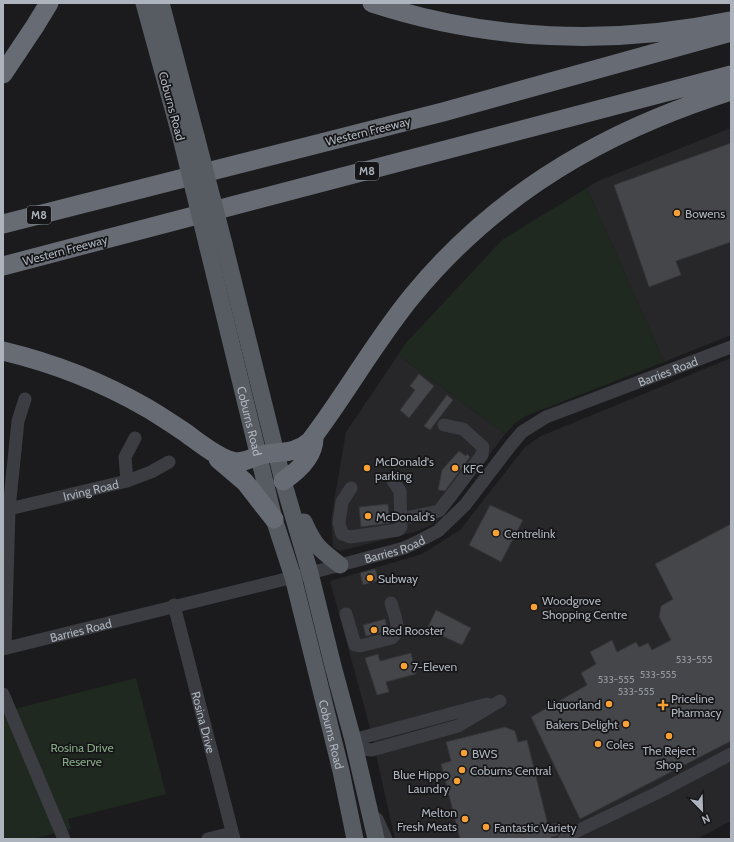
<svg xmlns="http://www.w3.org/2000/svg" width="734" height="842" viewBox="0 0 734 842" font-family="Cabin,sans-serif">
<rect width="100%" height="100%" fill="#1b1b1d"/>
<path fill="#27272a" d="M731,128V335L664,362L587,188L598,181Z
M398,355L505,434L451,507L436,522L427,527L415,532L340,551L333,547L331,519L346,432Z
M731,358V821L697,839H395L370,728L330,581L422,554L460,530L525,447L541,436Z"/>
<path fill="#202920" d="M587,188L664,362L528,415L515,423L505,434L398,355L406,343L502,240Z
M136,678L166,794L68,819L71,829L33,839H3V712Z"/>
<path fill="#45464a" stroke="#353539" d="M731,143V242L676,261L681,275L649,287L614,185Z
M419,374L434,386L409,418L400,410L415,390L410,386Z
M447,395L453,400L430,430L424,426Z
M459,451L466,456L467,454L470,457L445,491L438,490L442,470Z
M388,504L390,523L361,527L359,507Z
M490,505L523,520L501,562L469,545Z
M731,524V741L580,819L531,717L587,685L581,673L596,664L590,652L612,640L617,652L636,642L639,647L648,643L652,650L671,640L659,617L661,606L673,599L655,564Z
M375,569L379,580L363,585L360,573Z
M436,610L471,628L462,645L427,629Z
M385,619L388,631L366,636L363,625Z
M411,653L416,674L386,682L389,692L377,695L365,658L378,654L380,661Z
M505,727L515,731L518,742L527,740L548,825L557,823L559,833L557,836L551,837L552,839H460L441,764L451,761L446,742Z"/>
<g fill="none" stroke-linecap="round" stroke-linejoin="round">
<g stroke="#3b3d42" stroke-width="13">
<path d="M127,481L125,457L135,438"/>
<path d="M351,488L342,502L339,523L342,534L350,537L398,530L401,527L400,491L393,481"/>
<path id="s1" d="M9,509L127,481L151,472L169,462"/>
<path d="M410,517L439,511L482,455L483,447L463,429L444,425"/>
<path id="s2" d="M174,605L234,839"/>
<path d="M346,614L355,645L360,646L392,638C402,630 394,614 391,603"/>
<path d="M5,648L9,509L18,421L25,399"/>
<path id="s3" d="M3,649L310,573L404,548L417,542L438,531L465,505L511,445L522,432L546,417L731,347"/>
<path d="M3,694L64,839"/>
<path d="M353,740L487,704"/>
<path d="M354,748L372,750L458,726L500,701"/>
<path d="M377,819L386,839"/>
<path d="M208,839L232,833"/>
<path d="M564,839L569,835L657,793L731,754"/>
</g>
<g stroke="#575b62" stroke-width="17">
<path d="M144,3L181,138"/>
<path d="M161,3L196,136"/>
<path d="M224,244L283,481L310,573L333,666L353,740L376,839"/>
<path id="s4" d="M208,248L274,519L293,577L341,771L355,839"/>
<path d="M304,522C314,545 319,549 340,565"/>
</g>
<path stroke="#676c74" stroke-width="19" d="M372,3C488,41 611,46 730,21
M3,74L35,26L49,3
M3,224L443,112L731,32
M3,266L731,75
M3,351C53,363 102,382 147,408C159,415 171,423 183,431C196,440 216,457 232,461C242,464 249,459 258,456C277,450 293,456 310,441C346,394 375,341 413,295C478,216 563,157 657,118C681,108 706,99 731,91
M218,459L245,482L274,519
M283,481C298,471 314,456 314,438"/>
<path stroke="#575b62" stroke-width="17" d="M196,136L224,244
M181,138L208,248"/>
</g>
<g fill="#f9a137" stroke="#161618" stroke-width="1.5">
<circle cx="677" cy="213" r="4"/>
<circle cx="367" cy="468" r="4"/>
<circle cx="455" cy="468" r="4"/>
<circle cx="368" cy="516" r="4"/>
<circle cx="496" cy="533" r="4"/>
<circle cx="370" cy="578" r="4"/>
<circle cx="534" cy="607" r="4"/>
<circle cx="374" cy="630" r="4"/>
<circle cx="404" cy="666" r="4"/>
<circle cx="609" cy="704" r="4"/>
<path d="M661 699h4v4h4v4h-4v4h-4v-4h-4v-4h4z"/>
<circle cx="626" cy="724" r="4"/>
<circle cx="669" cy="736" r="4"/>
<circle cx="598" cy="744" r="4"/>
<circle cx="464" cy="753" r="4"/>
<circle cx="462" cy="770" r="4"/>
<circle cx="457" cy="781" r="4"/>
<circle cx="465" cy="819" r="4"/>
<circle cx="486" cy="827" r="4"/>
</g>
<g text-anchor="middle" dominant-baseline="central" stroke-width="3.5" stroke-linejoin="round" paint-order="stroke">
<g font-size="10" fill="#9398a0">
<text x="694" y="659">533-555</text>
<text x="658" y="674">533-555</text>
<text x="616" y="679">533-555</text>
<text x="636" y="691">533-555</text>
</g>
<g fill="#161618" stroke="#80858c" stroke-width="1">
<rect x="355" y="162" width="24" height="18" rx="3"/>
<rect x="27" y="206" width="24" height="18" rx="3"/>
</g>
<g font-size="11" font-weight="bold" fill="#adb4bd">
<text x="367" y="171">M8</text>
<text x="39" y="215">M8</text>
</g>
<g font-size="12" fill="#adb4bd" stroke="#161618">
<text transform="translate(172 106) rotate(75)">Coburns Road</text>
<text transform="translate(368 131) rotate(-14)">Western Freeway</text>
<text transform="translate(65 250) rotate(-15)">Western Freeway</text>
<text stroke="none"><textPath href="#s3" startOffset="740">Barries Road</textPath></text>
<text stroke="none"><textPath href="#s4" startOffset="178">Coburns Road</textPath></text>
<text stroke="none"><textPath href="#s1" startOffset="84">Irving Road</textPath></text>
<text stroke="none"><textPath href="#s3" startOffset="404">Barries Road</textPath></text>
<text stroke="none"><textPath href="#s3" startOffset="80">Barries Road</textPath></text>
<text stroke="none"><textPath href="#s2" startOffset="121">Rosina Drive</textPath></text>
<text stroke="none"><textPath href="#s4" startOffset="502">Coburns Road</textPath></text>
</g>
<g font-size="12" fill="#adb4bd" stroke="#161618" text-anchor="start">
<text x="685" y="213">Bowens</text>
<text x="375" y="461">McDonald's<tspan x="375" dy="14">parking</tspan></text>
<text x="463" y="468">KFC</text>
<text x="376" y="516">McDonald's</text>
<text x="504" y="533">Centrelink</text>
<text x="378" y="578">Subway</text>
<text x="542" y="600">Woodgrove<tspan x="542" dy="14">Shopping Centre</tspan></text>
<text x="382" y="630">Red Rooster</text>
<text x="412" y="666">7-Eleven</text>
<text x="671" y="698">Priceline<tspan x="671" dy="14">Pharmacy</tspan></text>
<text x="601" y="704" text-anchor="end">Liquorland</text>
<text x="618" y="724" text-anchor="end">Bakers Delight</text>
<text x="606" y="744">Coles</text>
<text x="669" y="750" text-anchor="middle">The Reject<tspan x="669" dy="14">Shop</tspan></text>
<text x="472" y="753">BWS</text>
<text x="470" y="770">Coburns Central</text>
<text x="449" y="774" text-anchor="end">Blue Hippo<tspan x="449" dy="14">Laundry</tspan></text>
<text x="457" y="812" text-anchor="end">Melton<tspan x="457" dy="14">Fresh Meats</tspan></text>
<text x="494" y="827">Fantastic Variety</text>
</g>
<g font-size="12" fill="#86a884" stroke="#161618">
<text x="82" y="747">Rosina Drive<tspan x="82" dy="14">Reserve</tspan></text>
</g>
</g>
<rect width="734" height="842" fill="none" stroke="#adb4bd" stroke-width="8"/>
<g transform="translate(702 810) rotate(157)" stroke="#161618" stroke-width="3" paint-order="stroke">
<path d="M0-3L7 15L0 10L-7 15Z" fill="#adb4bd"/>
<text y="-6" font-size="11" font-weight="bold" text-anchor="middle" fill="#adb4bd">N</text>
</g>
</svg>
